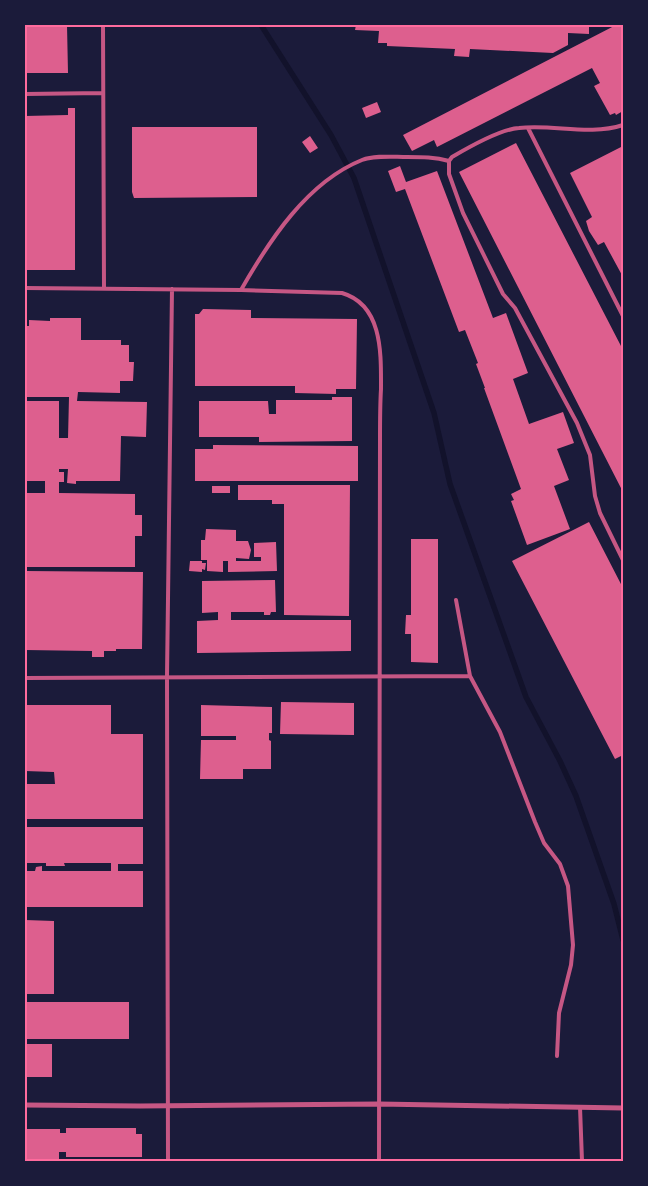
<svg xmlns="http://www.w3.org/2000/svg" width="648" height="1186" viewBox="0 0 648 1186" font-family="'Noto Sans',sans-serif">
<rect width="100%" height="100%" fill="#1b1b3a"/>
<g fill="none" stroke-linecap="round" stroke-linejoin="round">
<path stroke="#12122b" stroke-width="5.5" d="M261,25L331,135L354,178L434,413L450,484L470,540L526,697L560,761L576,796L614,904L623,940"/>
</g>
<path fill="#dd5f8e" d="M25,25H67L68,73H25Z
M356,25H589V34L568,33V45L553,53L470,49L469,57L454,56L455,49L387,46V43H378L379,31L355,30Z
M616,25H623V111L616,115L615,113L610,115L594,86L600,83L592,68L437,147L434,140L412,151L403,135Z
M377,102L381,112L366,118L362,108Z
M68,108H75V270H25V116L68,115Z
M132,127H257V197L134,198L132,192Z
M310,136L318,148L310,153L302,142Z
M516,143L621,346L623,345V492L459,172Z
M623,146V277L604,242L598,245L589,231L586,221L592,217L570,173Z
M400,166L406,182L437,171L493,318L506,313L528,373L513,379L529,424L563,412L574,443L557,449L569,480L554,486L570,529L527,545L511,501L514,500L511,494L521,489L484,388H485L476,364L478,363L465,330L459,332L405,189L396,192L388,171Z
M203,309L251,310V318L357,319L356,389H336V394L295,393V386H195V314H199Z
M50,318H81V340H121V345H129V362H134L133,381H120V393L78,392L77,401L147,402L146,437L121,436L120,481H76V484L67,483L68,469H59V472H64V482H59V493L135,494V515H142V536H135V567H25V493H45V481H25V401H59V438H68L69,397H25V326H29V320L50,321Z
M332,397H352V441L259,442V437H199V401H268L269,414H276V400H332Z
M213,445L358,446V481H195V449H213Z
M238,485H350L349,616L284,615V504H272V500H238Z
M212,486H230V493H212Z
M589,522L623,588V755L615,759L512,561Z
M206,529L236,530V541H248L251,550L249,559L236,558V561H261V557H254V543L276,542L277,571L228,572V561H223V572L207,571V560H201V540H205Z
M411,539H438V663L411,662V634H405L406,615H411Z
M190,561H202V563H206L205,570L202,569V572L189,571Z
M25,571L143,572L142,649H116V651H104V657H92V651L25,650Z
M275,580L276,612H271L270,615H264V612H231V620H351V651L197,653V621L218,620V612L202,613V581Z
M281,702L354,703V735L280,734Z
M25,705H111V734H143V819H25V784H55L54,772L25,771Z
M201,705L272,707V733H269V740L271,741V769H243V779H200L201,740H236V736H201Z
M25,827H143V864H118V871H143V907H25V871H35L36,867L42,866V871H111V863H64L65,866H46V863H25Z
M25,920L54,921V994H25Z
M25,1002H129V1039H25Z
M25,1044H52V1077H25Z
M66,1128H136V1134H142V1157H66V1152H59V1161H25V1129H60V1133H66Z"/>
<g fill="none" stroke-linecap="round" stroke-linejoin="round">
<path stroke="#c65784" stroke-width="4" d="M103,25L104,288
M25,94L103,93
M623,125C589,136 554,124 519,128C500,129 469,147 452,157L449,161V174L463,213L503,294L515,308L577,423L590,455L595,496L600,513L623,560
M528,128L623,316
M25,288L241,290L342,293C383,305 381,354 381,389C380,405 380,422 380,439L379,1161
M241,290C269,241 307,182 362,160C375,155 393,157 407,157C422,157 435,157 449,161
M456,600L470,676
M25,678L470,676L500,732L535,822L544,843L560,864L568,886L573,945L571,965L559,1013L557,1056
M580,1107L582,1161
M168,1161L167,676L172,289"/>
<path stroke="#c65784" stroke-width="5" d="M25,1105L140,1106L379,1104L623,1108"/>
</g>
<rect width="648" height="1186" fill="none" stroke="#1b1b3a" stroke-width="52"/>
<rect x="26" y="26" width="596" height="1134" fill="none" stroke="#ff6b9d" stroke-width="2"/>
</svg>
